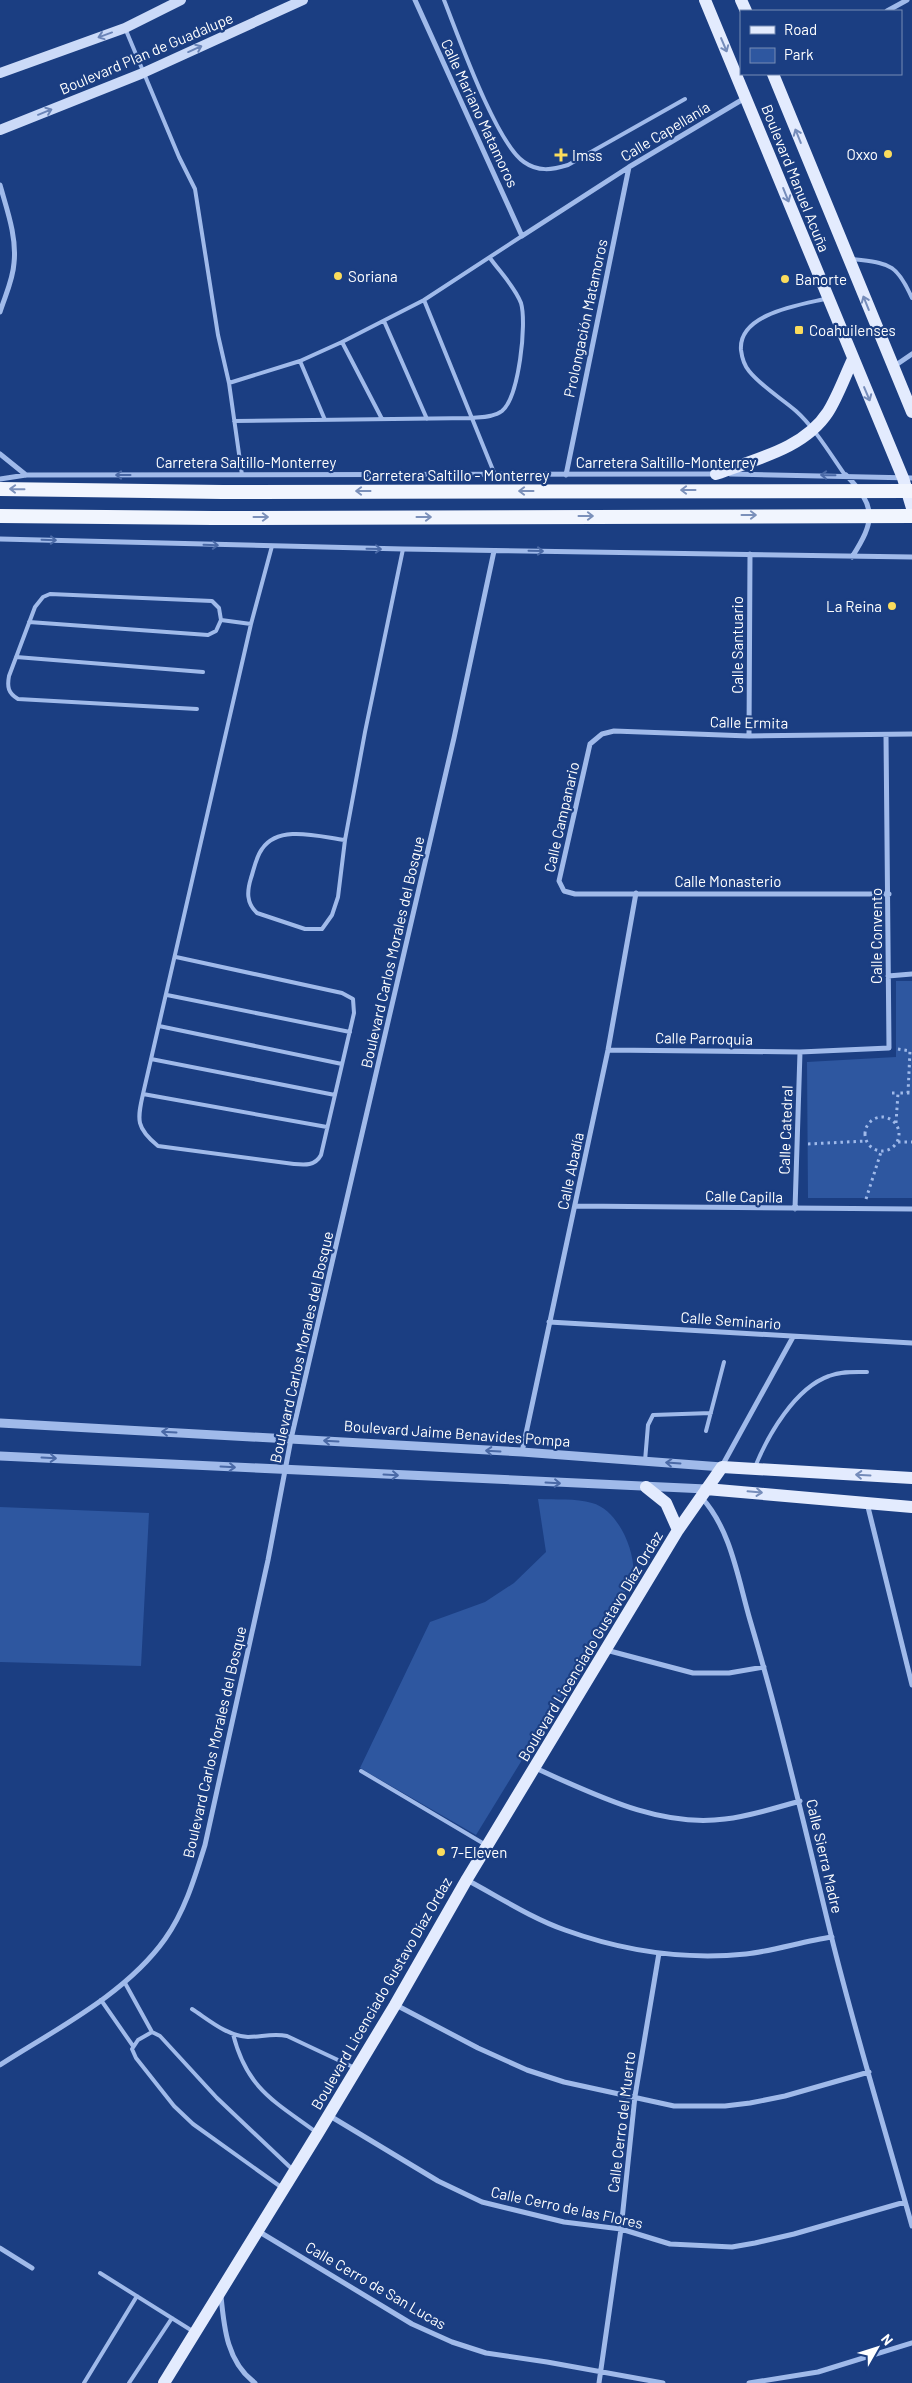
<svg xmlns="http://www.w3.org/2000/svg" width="912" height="2383" viewBox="0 0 912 2383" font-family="Barlow,sans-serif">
<rect width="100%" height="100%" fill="#1b3e82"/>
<path fill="#2e57a0" d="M896,981H912V1198H808L807,1062L896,1057Z
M538,1499C555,1500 576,1498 592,1503C619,1510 637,1554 633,1579L476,1835L360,1768L430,1622L485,1602L514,1583L546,1552Z
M0,1507L149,1513L141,1666L0,1662Z"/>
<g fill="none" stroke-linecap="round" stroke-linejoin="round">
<path stroke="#a0baea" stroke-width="3" stroke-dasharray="2.5 4" stroke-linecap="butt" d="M898,1049L910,1051L908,1093
M892,1093H898
M865 1134a17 17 0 1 1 34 0a17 17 0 1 1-34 0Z
M896,1123L898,1093H912
M898,1142H912
M808,1144L866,1141
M866,1199L881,1152"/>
<path stroke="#a0baea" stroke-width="4" d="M444,0C458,35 496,143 524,162C538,172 552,170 568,165L685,99
M125,28L179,157L195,189L218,335L229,383L300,361L342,342L424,300L522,236
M853,259C889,264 896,262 912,298
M825,299C799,305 738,314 741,350C742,358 744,365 749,371C762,387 781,398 796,411C814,427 831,455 845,475
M424,300L495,475
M384,321L427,419
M342,342L382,419
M300,361L325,420
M229,383L242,475
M234,421L472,418C482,417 494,417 502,411C519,397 527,323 521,303C515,287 500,272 490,258
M221,620L251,624
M29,622L208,635L216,631L221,620L219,608L212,601L50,594L43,597L35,607L9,676C7,687 8,693 18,699L197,709
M16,657L203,672
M345,840C320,837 279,824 262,849C256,857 254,869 251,878C247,891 246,903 257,913L305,929H322L332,915L338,897L345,840L365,732L403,549
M176,957L342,993L353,999L354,1013L321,1155C315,1166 305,1165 294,1164L158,1146C136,1128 137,1120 143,1094L251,624L272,546
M167,995L350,1032
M159,1026L342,1064
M151,1059L335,1095
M143,1094L327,1127
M706,1431L724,1362
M645,1461L648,1425L653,1415L711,1413
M755,1467C768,1435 795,1388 829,1376C841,1371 855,1372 867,1372
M361,1771L486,1845
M125,1983L152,2032
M101,2000L133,2046
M192,2009C209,2020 227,2036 248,2037C261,2037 273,2033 287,2036L355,2068
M233,2034C247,2089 274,2101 316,2132
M281,2187L193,2124L174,2106L136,2058L132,2049L138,2040L152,2032L160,2036L217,2098L292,2169
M100,2273L194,2332
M84,2383L137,2296
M129,2383L172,2318"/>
<path stroke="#a0baea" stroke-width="5" d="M415,0L522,236L629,167L745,98
M887,11L907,0
M0,185C7,210 17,237 14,263C13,280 5,296 0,312
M893,367L912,354
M0,454L26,475
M730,474L912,478
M566,475L629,167
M846,475C877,507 875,521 852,557
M0,479L26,475L717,474
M0,539L403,549L912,557
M749,736L750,554
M889,894H575L564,891L559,881L590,744L602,734L614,731L749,736L912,734
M888,976L912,974
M608,1050L800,1052L889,1048L886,735
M576,1206L912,1209
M795,1209L800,1052
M549,1322L912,1343
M522,1452L608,1050L636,893
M722,1466L793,1337
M701,1497C731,1529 738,1579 750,1620C781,1724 805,1829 831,1935C855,2033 885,2129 912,2226
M867,1503L912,1685
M606,1650L693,1673H729L764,1667
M535,1768C594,1794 659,1828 725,1819C751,1816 775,1808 800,1801
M467,1880C499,1897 531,1918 565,1930C623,1951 685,1960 746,1954C773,1951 804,1941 832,1937
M396,2005L478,2048L527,2070L564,2082L674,2106H725L750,2103L785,2096L869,2072
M0,2065C56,2029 126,1994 165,1939C185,1911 195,1877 205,1845L268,1560L291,1439L454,738L494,551
M330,2116L438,2181L482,2202L564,2222L621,2229L670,2244L732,2247L755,2243L794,2234L905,2202
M258,2231L412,2324L452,2342L486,2353L547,2362L663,2383
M0,2248L32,2268
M221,2296C224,2328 227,2362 255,2383
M599,2383L621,2229L635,2096L659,1953
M749,2383L818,2372L912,2343"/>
<path stroke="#a0baea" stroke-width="9" d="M0,1423L522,1452L722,1467
M0,1456L706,1489"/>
<path stroke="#cbdaf8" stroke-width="10" d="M0,73L125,28L181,0
M0,130L143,73L303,0"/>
<path stroke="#e3ebfe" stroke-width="12" d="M705,0L903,478L912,508
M741,0L746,11
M773,74L912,412
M716,474C755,459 804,449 828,412C838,396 845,376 853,359
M646,1487L666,1503L678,1530
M706,1489L912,1507
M164,2383L318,2133L395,2005L467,1879L678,1530L722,1467L912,1478"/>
<path stroke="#f1f5fe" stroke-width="14" d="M0,489L223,492
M0,516L213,518"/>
<path stroke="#f1f5fe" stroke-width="14" d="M223,492L912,491
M213,518L912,516"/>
</g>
<defs><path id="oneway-shaft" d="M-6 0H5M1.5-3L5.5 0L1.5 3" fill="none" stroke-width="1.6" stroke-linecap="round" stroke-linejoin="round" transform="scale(1.25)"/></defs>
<g stroke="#6a84b7">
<use href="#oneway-shaft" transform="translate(105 35) rotate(160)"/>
<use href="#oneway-shaft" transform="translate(195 49) rotate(-24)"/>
<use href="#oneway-shaft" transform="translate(45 112) rotate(-22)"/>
</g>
<g stroke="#758cba">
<use href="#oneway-shaft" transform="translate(724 45) rotate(67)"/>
<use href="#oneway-shaft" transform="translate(798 136) rotate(-112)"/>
<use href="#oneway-shaft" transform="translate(786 195) rotate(68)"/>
<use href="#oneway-shaft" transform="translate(866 303) rotate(-112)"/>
<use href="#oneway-shaft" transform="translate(867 394) rotate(67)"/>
<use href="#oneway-shaft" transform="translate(863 1475) rotate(-177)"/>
<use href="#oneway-shaft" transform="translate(755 1492) rotate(5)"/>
</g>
<g stroke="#4a69a6">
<use href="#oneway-shaft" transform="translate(123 475) rotate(180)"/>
<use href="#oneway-shaft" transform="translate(828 475) rotate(-179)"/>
<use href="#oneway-shaft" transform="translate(49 540) rotate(2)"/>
<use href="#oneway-shaft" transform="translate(211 545) rotate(2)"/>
<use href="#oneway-shaft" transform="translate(374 549) rotate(1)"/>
<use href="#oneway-shaft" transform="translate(536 551) rotate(1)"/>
<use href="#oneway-shaft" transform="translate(169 1432) rotate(-177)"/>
<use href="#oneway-shaft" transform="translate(331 1441) rotate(-177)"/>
<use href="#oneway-shaft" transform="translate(493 1451) rotate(-177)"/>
<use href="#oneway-shaft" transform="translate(49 1458) rotate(3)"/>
<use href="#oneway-shaft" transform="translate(673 1463) rotate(-176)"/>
<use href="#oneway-shaft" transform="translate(228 1467) rotate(3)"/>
<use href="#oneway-shaft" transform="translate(391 1475) rotate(3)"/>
<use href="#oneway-shaft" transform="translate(553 1483) rotate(3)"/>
</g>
<g stroke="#7b90ba">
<use href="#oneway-shaft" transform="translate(17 489) rotate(-179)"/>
<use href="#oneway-shaft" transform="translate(688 490) rotate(180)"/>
<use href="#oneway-shaft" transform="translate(363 491) rotate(180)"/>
<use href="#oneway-shaft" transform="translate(526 491) rotate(180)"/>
<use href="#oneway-shaft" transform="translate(749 515)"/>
<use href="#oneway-shaft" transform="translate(586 516)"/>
<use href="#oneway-shaft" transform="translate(261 517)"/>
<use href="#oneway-shaft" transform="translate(424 517)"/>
</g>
<g fill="#fbdc5c" stroke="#1b3e82" stroke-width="2">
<circle cx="888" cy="154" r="5"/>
<path d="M558.5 147.5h5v5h5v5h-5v5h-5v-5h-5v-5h5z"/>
<circle cx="338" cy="276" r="5"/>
<circle cx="785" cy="279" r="5"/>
<rect x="794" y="325" width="10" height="10" rx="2.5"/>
<circle cx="892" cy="606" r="5"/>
<circle cx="441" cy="1852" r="5"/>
</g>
<g text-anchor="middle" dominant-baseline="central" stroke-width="4.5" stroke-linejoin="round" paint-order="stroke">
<g font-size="15" fill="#fff" stroke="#1b3e82">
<text transform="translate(146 53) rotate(-23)">Boulevard Plan de Guadalupe</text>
<text transform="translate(480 113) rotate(65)">Calle Mariano Matamoros</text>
<text transform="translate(665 131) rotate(-31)">Calle Capellanía</text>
<text transform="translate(796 178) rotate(68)">Boulevard Manuel Acuña</text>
<text transform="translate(585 318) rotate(-78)">Prolongación Matamoros</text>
<text x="246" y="462">Carretera Saltillo-Monterrey</text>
<text x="666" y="462">Carretera Saltillo-Monterrey</text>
<text x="456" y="475">Carretera Saltillo - Monterrey</text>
<text transform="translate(737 645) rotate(-90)">Calle Santuario</text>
<text transform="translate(749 722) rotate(1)">Calle Ermita</text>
<text transform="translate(561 817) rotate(-77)">Calle Campanario</text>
<text x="728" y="881">Calle Monasterio</text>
<text transform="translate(876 936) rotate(-90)">Calle Convento</text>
<text transform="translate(392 952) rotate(-77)">Boulevard Carlos Morales del Bosque</text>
<text transform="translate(704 1038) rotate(1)">Calle Parroquia</text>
<text transform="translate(785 1130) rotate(-88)">Calle Catedral</text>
<text transform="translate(570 1171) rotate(-78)">Calle Abadía</text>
<text transform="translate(744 1196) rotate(1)">Calle Capilla</text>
<text transform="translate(731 1320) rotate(4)">Calle Seminario</text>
<text transform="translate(301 1347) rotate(-77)">Boulevard Carlos Morales del Bosque</text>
<text transform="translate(457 1433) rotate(4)">Boulevard Jaime Benavides Pompa</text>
<text transform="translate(590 1646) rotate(-59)">Boulevard Licenciado Gustavo Díaz Ordaz</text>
<text transform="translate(214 1742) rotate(-77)">Boulevard Carlos Morales del Bosque</text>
<text transform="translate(825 1856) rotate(77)">Calle Sierra Madre</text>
<text transform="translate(381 1993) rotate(-60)">Boulevard Licenciado Gustavo Díaz Ordaz</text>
<text transform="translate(621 2122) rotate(-83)">Calle Cerro del Muerto</text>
<text transform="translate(567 2207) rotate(12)">Calle Cerro de las Flores</text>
<text transform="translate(376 2285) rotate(30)">Calle Cerro de San Lucas</text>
</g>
<g font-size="15" fill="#fff" stroke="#1b3e82" text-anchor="start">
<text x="878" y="154" text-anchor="end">Oxxo</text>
<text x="572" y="155">Imss</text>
<text x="348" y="276">Soriana</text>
<text x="795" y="279">Banorte</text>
<text x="809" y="330">Coahuilenses</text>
<text x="882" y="606" text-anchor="end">La Reina</text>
<text x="451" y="1852">7-Eleven</text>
</g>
</g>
<rect x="740" y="10" width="162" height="65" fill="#1b3e82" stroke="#768bb4"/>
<rect x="750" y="26" width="25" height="8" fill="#e3ebfe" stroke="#768bb4"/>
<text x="784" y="35" font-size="15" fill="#ffffff">Road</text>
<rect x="750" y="48" width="25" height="15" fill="#2e57a0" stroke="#768bb4"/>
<text x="784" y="60" font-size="15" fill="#ffffff">Park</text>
<g transform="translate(877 2348) rotate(51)" stroke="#1b3e82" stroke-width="4" paint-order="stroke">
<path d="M0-4L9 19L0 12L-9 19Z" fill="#ffffff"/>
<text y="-8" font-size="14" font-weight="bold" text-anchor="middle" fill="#ffffff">N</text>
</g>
</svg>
